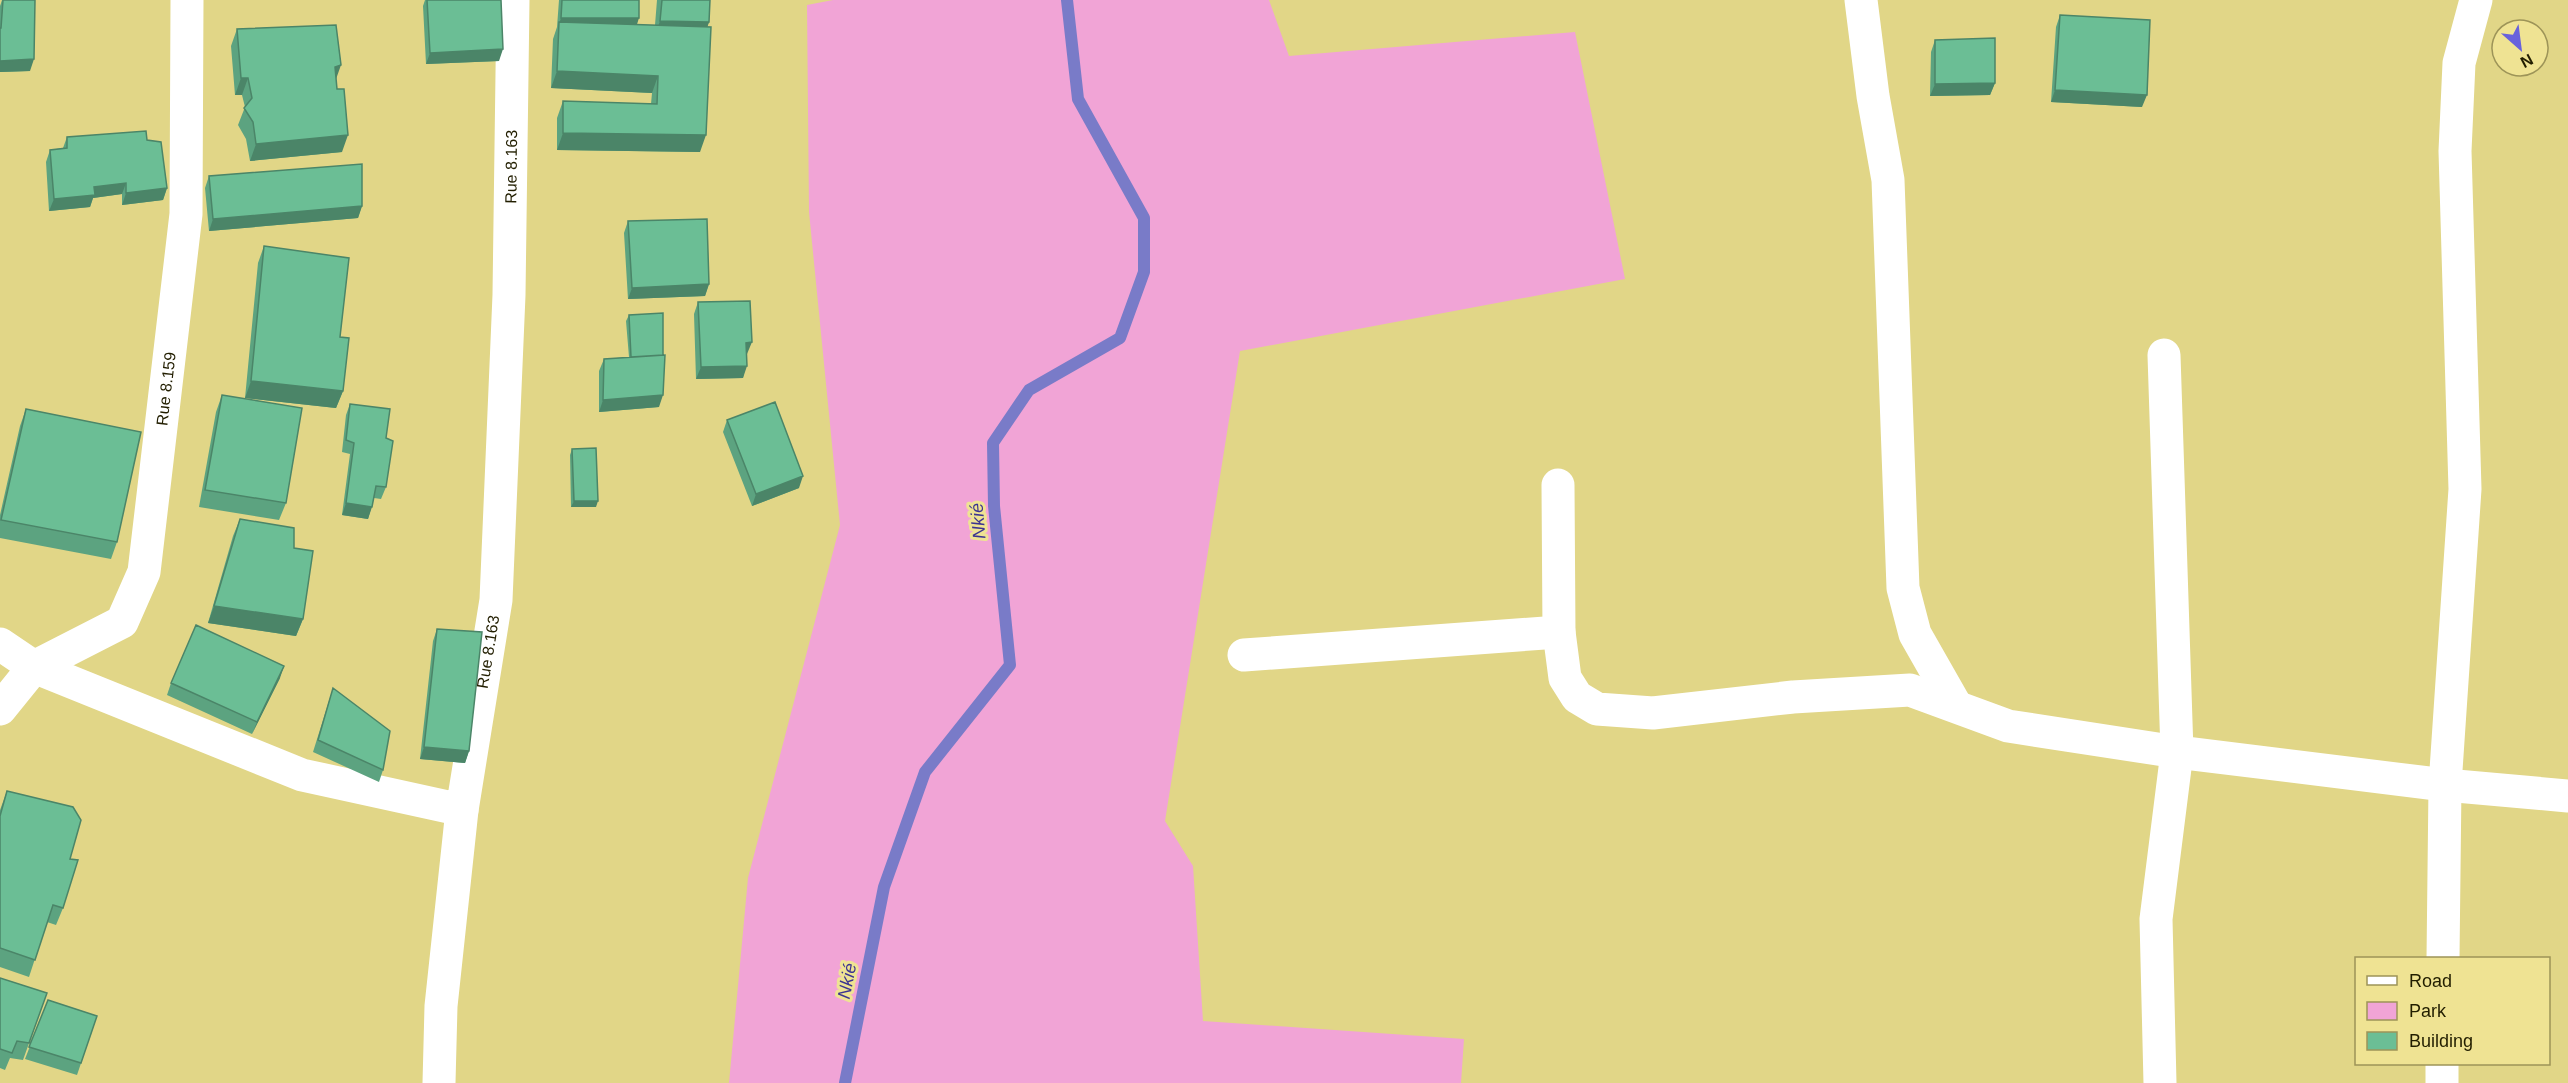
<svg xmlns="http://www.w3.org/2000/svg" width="2568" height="1083" viewBox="0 0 2568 1083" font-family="Arial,sans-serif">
<rect width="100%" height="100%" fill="#e1d687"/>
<path fill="#f1a4d6" d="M833,0H1269L1289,56L1575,32L1625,279L1240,351L1165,821L1193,866L1203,1021L1464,1039L1461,1083H729L748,878L840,525L809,212L807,5Z"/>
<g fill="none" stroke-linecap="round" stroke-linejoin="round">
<path stroke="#797bc8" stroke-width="12" d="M845,1083L884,887L925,772L1010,665L994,506L993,443L1029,390L1120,338L1144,272V218L1078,99L1067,0"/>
<g stroke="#fff" stroke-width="33">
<path d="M1861,0L1873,96L1888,180L1903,588L1915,634L1956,706"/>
<path d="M1558,485L1559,632L1565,678L1577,697L1597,709L1653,713L1793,697L1910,690L2008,726L2177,752L2445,785L2568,796"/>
<path id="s1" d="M0,644L34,667L302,775L462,810L496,600L509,295L513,0"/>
<path d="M1244,655L1559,632"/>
<path id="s2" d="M0,709L34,667L122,622L144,572L186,214L187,0"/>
<path d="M2443,958L2445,785L2465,489L2455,151L2459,63L2476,0"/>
<path d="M439,1083L441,1006L462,810"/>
<path d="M2160,1083L2156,919L2177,752L2164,355"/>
<path d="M2442,1083V1064"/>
</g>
</g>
<path fill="#5ca380" d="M2,0H3L30,71L0,72V6Z
M425,0H501L499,61L426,64L423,6Z
M559,0H639L637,25H655L657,0H710L709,22L707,27L700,152L557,150V118L563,101L651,104L652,93L551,88L553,39L557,27Z
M2060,15L2142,107L2051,102L2056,27Z
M237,29L336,80L342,152L250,161L246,139L238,125L245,107L242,95H235L231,46Z
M1935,40L1995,83L1990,95L1930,96L1931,52Z
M67,137L147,140L167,188L163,200L122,205V194L93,198L90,207L49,211L46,162L50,150L63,148Z
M209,176L362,206L358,218L209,231L205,188Z
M628,221L709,284L705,296L628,299L624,233Z
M264,246L340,337L343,391L336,408L245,398L258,263Z
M698,302L747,354L743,378L696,379L694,314Z
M629,315L659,407L599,412V371L604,359L629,357L626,321Z
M222,395L286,503L279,520L199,507L216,412Z
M350,404L386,438V487L381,499L374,498L368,519L342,515L350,454L342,452L346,415Z
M26,409L117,542L111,559L0,538V515L20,426Z
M727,420L799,488L752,506L723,432Z
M572,449L596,507H571L570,455Z
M240,519L294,548L303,619L296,636L208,623L233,536Z
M437,629L469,751L465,763L420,759L433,641Z
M280,678L252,734L167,695L171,683Z
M333,688L383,770L379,782L313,752Z
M7,791L70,859L63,908L56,925L47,922L29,977L0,967V810Z
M0,978L47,993L23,1060L10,1058L5,1070L0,1068Z
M48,1000L97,1016L77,1075L25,1059Z"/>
<path fill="#4b8568" d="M561,18H639L635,30L559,24Z
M660,21L709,22L703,40L654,38Z
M503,49L499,61L426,64L430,53Z
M34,59L30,71L0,72V61Z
M341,65L335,82V67Z
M557,71L658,76L652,93L551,88Z
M241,78H248L242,95H235Z
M1995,83L1990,95L1930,96L1935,84Z
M2055,90L2147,95L2142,107L2051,102Z
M563,133L706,135L700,152L557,150Z
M348,135L342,152L250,161L256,144Z
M126,183L122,194L93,198L90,207L49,211L54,199L94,187Z
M167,188L163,200L122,205L126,193Z
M362,206L358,218L209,231L213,219Z
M709,284L705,296L628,299L632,288Z
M752,342L747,354H742L746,343Z
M747,366L743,378L696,379L701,367Z
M251,381L343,391L336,408L245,398Z
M663,395L659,407L599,412L603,400Z
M803,476L799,488L752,506L756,494Z
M574,501H598L596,507H571Z
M346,503L372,507L368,519L342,515Z
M214,606L303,619L296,636L208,623Z
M284,666L280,678L252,734L257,722Z
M424,747L469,751L465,763L420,759Z"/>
<path fill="#6bbe95" stroke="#4b8568" stroke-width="1.5" d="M3,0H35L34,59L0,61V28H1Z
M427,0H501L503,49L430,53Z
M562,0H639V18H561Z
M662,0H710L709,22L660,21Z
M2060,15L2150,20L2147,95L2055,90Z
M559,22L711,27L706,135L563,133V101L657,104L658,76L557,71Z
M336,25L341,65L335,67L337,89H344L348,135L256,144L253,122L244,108L252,98L248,78H241L237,29Z
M1995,38V83L1935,84V40Z
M146,131L147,140L161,142L167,188L126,193V183L94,187L95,195L54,199L50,150L67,148V137Z
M362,164V206L213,219L209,176Z
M707,219L709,284L632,288L628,221Z
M264,246L349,258L340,337L349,338L343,391L251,381Z
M750,301L752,342L746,343L747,366L701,367L698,302Z
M663,313V355L631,357L629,315Z
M665,355L663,395L603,400L604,359Z
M222,395L302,408L286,503L205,490Z
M775,402L803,476L756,494L727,420Z
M350,404L390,409L386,438L393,441L386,487L376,486L372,507L346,503L354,443L346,440Z
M26,409L141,432L117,542L1,520Z
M596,448L598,501H574L572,449Z
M240,519L294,528V548L313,551L303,619L214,606Z
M196,625L284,666L257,722L171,683Z
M437,629L482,632L469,751L424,747Z
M333,688L390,731L383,770L318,740Z
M7,791L73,807L81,820L70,859L78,860L63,908L53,905L35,960L0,948V816Z
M0,978L47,993L29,1043L17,1041L12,1053L0,1049Z
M48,1000L97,1016L81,1063L29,1047Z"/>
<g text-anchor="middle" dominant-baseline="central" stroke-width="6" stroke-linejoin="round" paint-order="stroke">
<g font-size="16" fill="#221e00" stroke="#efe393">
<text stroke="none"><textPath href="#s1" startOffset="1140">Rue 8.163</textPath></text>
<text stroke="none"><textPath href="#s2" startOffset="392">Rue 8.159</textPath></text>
<text stroke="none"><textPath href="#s1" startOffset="654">Rue 8.163</textPath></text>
</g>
<g font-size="18" font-style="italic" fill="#3c3491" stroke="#efe393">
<text transform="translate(978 521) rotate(-95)">Nkié</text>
<text transform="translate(847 981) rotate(-79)">Nkié</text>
</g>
</g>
<rect x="2355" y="957" width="195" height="108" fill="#efe393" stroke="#9d9458" stroke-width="1.5"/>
<rect x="2367" y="976" width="30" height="9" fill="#ffffff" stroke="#9d9458" stroke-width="1.5"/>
<text x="2409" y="987" font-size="18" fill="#221e00">Road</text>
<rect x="2367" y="1002" width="30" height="18" fill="#f1a4d6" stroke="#9d9458" stroke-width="1.5"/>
<text x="2409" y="1017" font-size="18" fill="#221e00">Park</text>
<rect x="2367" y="1032" width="30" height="18" fill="#6bbe95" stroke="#9d9458" stroke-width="1.5"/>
<text x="2409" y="1047" font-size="18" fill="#221e00">Building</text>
<g transform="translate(2520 48) rotate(152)"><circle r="28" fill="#efe393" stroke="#9d9458" stroke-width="1.5"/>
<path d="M0-4.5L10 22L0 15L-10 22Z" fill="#6862dc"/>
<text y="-9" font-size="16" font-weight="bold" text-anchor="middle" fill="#221e00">N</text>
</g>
</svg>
